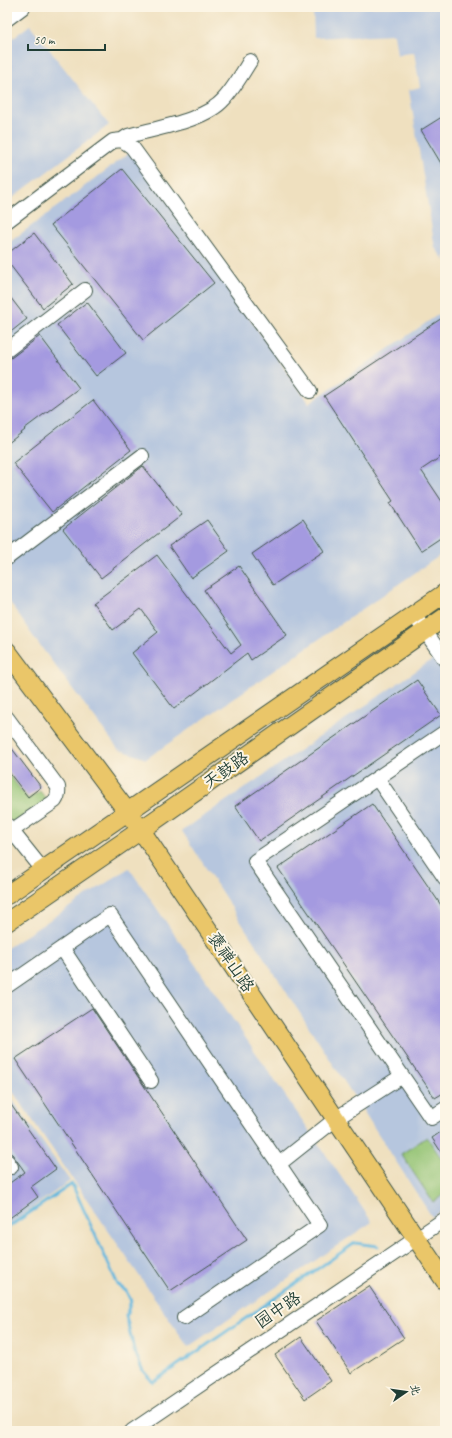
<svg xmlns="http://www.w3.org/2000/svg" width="452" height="1438" viewBox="0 0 452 1438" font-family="Caveat,'LXGW WenKai TC',sans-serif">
<rect width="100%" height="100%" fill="#fcf5e5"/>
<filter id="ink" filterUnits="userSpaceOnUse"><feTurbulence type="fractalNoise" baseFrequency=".025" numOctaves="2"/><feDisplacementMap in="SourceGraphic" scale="8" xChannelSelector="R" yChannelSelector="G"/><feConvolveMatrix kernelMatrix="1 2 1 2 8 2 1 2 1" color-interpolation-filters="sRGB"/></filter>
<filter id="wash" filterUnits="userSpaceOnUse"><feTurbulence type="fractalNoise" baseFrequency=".012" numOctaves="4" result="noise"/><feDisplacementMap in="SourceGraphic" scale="16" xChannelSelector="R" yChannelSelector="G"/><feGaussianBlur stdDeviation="0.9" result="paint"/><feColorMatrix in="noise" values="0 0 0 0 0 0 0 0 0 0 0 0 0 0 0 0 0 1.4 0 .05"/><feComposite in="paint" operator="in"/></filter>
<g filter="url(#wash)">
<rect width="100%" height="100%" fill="#efe0bf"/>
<path fill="#b6c6de" d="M313,7H445V261L435,248L409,90L420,87L414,52L397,55L394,34L314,38Z
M30,25L109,125L7,202V42Z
M132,151L309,403L445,310V552L146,759L118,749L35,639L7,598V244Z
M445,651V1208L432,1217L182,831Z
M129,868L372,1222L188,1347L7,1083V948Z
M7,1092L70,1181L7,1226Z"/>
<path fill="#93c373" stroke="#598054" d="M7,772L28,799L40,791L47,800L13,824L7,817Z
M427,1137L445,1164V1194L433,1202L401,1154Z"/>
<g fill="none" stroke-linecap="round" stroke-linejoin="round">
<path stroke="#63b8df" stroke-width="3" d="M7,1228L72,1184L118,1285L126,1291L131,1301L126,1316L134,1350L143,1371L153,1382L355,1243L378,1246"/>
</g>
<g id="blocks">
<path fill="#a49ae0" d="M445,115V170L421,130Z
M122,169L214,283L143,340L51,225Z
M34,233L73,284L43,308L7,261V254Z
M7,293L27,319L7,335Z
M87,302L126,353L96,376L57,325Z
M445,316V454L421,470L445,506V535L421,551L390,503L393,501L324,396Z
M40,336L79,388L24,429L25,430L7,444V361Z
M93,400L131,450L52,512L13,463Z
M143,466L182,515L101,578L63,529Z
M303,519L324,551L273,585L252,554Z
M207,520L229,551L191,578L169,546Z
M157,555L231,653L241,645L204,590L239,566L287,635L251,660L247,653L174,709L132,653L158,632L141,609L113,630L93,603Z
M417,680L441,715L259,841L235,806Z
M7,742L41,787L28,797L7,770Z
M372,804L445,911V1092L435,1098L278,868Z
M92,1008L247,1240L170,1291L15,1059Z
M7,1099L56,1169L31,1187L38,1197L7,1220V1185L25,1172L7,1147Z
M445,1129V1158L432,1138Z
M369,1286L404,1338L351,1373L316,1321Z
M301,1337L331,1381L305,1399L275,1355Z"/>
</g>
</g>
<g filter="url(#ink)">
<use href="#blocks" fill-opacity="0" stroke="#3e5549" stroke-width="1"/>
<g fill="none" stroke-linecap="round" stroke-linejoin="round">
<defs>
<path id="minor" d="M7,19L23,7
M122,140L132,147L310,391
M7,221L113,141L122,140L128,136C156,128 205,121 224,99C234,88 242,74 250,61
M7,350L85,290
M7,558L142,456
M414,615L445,660
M7,718L58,787C59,793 58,796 55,801L7,834
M445,732L255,861L431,1118L445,1109
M377,778L445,878
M7,825L43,870
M62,948L151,1081
M7,986L110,915L320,1225L184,1318
M7,1161L11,1167
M279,1164L337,1118L402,1076
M132,1431L445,1219"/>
<path id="major" d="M7,651L141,830L445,1281
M7,895L445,593
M7,922L141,830L445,617"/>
</defs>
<use href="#minor" stroke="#3e5549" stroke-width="16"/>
<use href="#major" stroke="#3e5549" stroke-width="20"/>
<use href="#minor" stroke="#fff" stroke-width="14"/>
<use href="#major" stroke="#eac669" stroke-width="18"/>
</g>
</g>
<g text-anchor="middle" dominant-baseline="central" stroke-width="4" stroke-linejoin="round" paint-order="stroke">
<g font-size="17" fill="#1f3d34" stroke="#fcf5e5">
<text transform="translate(226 770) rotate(-35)">天鼓路</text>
<text transform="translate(231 962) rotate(56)">褒禅山路</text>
<text transform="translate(278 1310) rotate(-34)">园中路</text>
</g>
</g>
<rect width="452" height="1438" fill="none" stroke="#fcf5e5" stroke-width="24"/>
<g transform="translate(406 1392) rotate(77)" stroke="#fcf5e5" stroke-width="3" paint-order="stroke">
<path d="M0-3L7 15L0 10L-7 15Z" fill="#1f3d34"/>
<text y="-6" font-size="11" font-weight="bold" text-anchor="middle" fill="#1f3d34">北</text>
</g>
<path d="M28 44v6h77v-6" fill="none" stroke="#1f3d34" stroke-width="2"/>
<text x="34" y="44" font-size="12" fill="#1f3d34" stroke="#fcf5e5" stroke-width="3" paint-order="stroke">50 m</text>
</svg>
